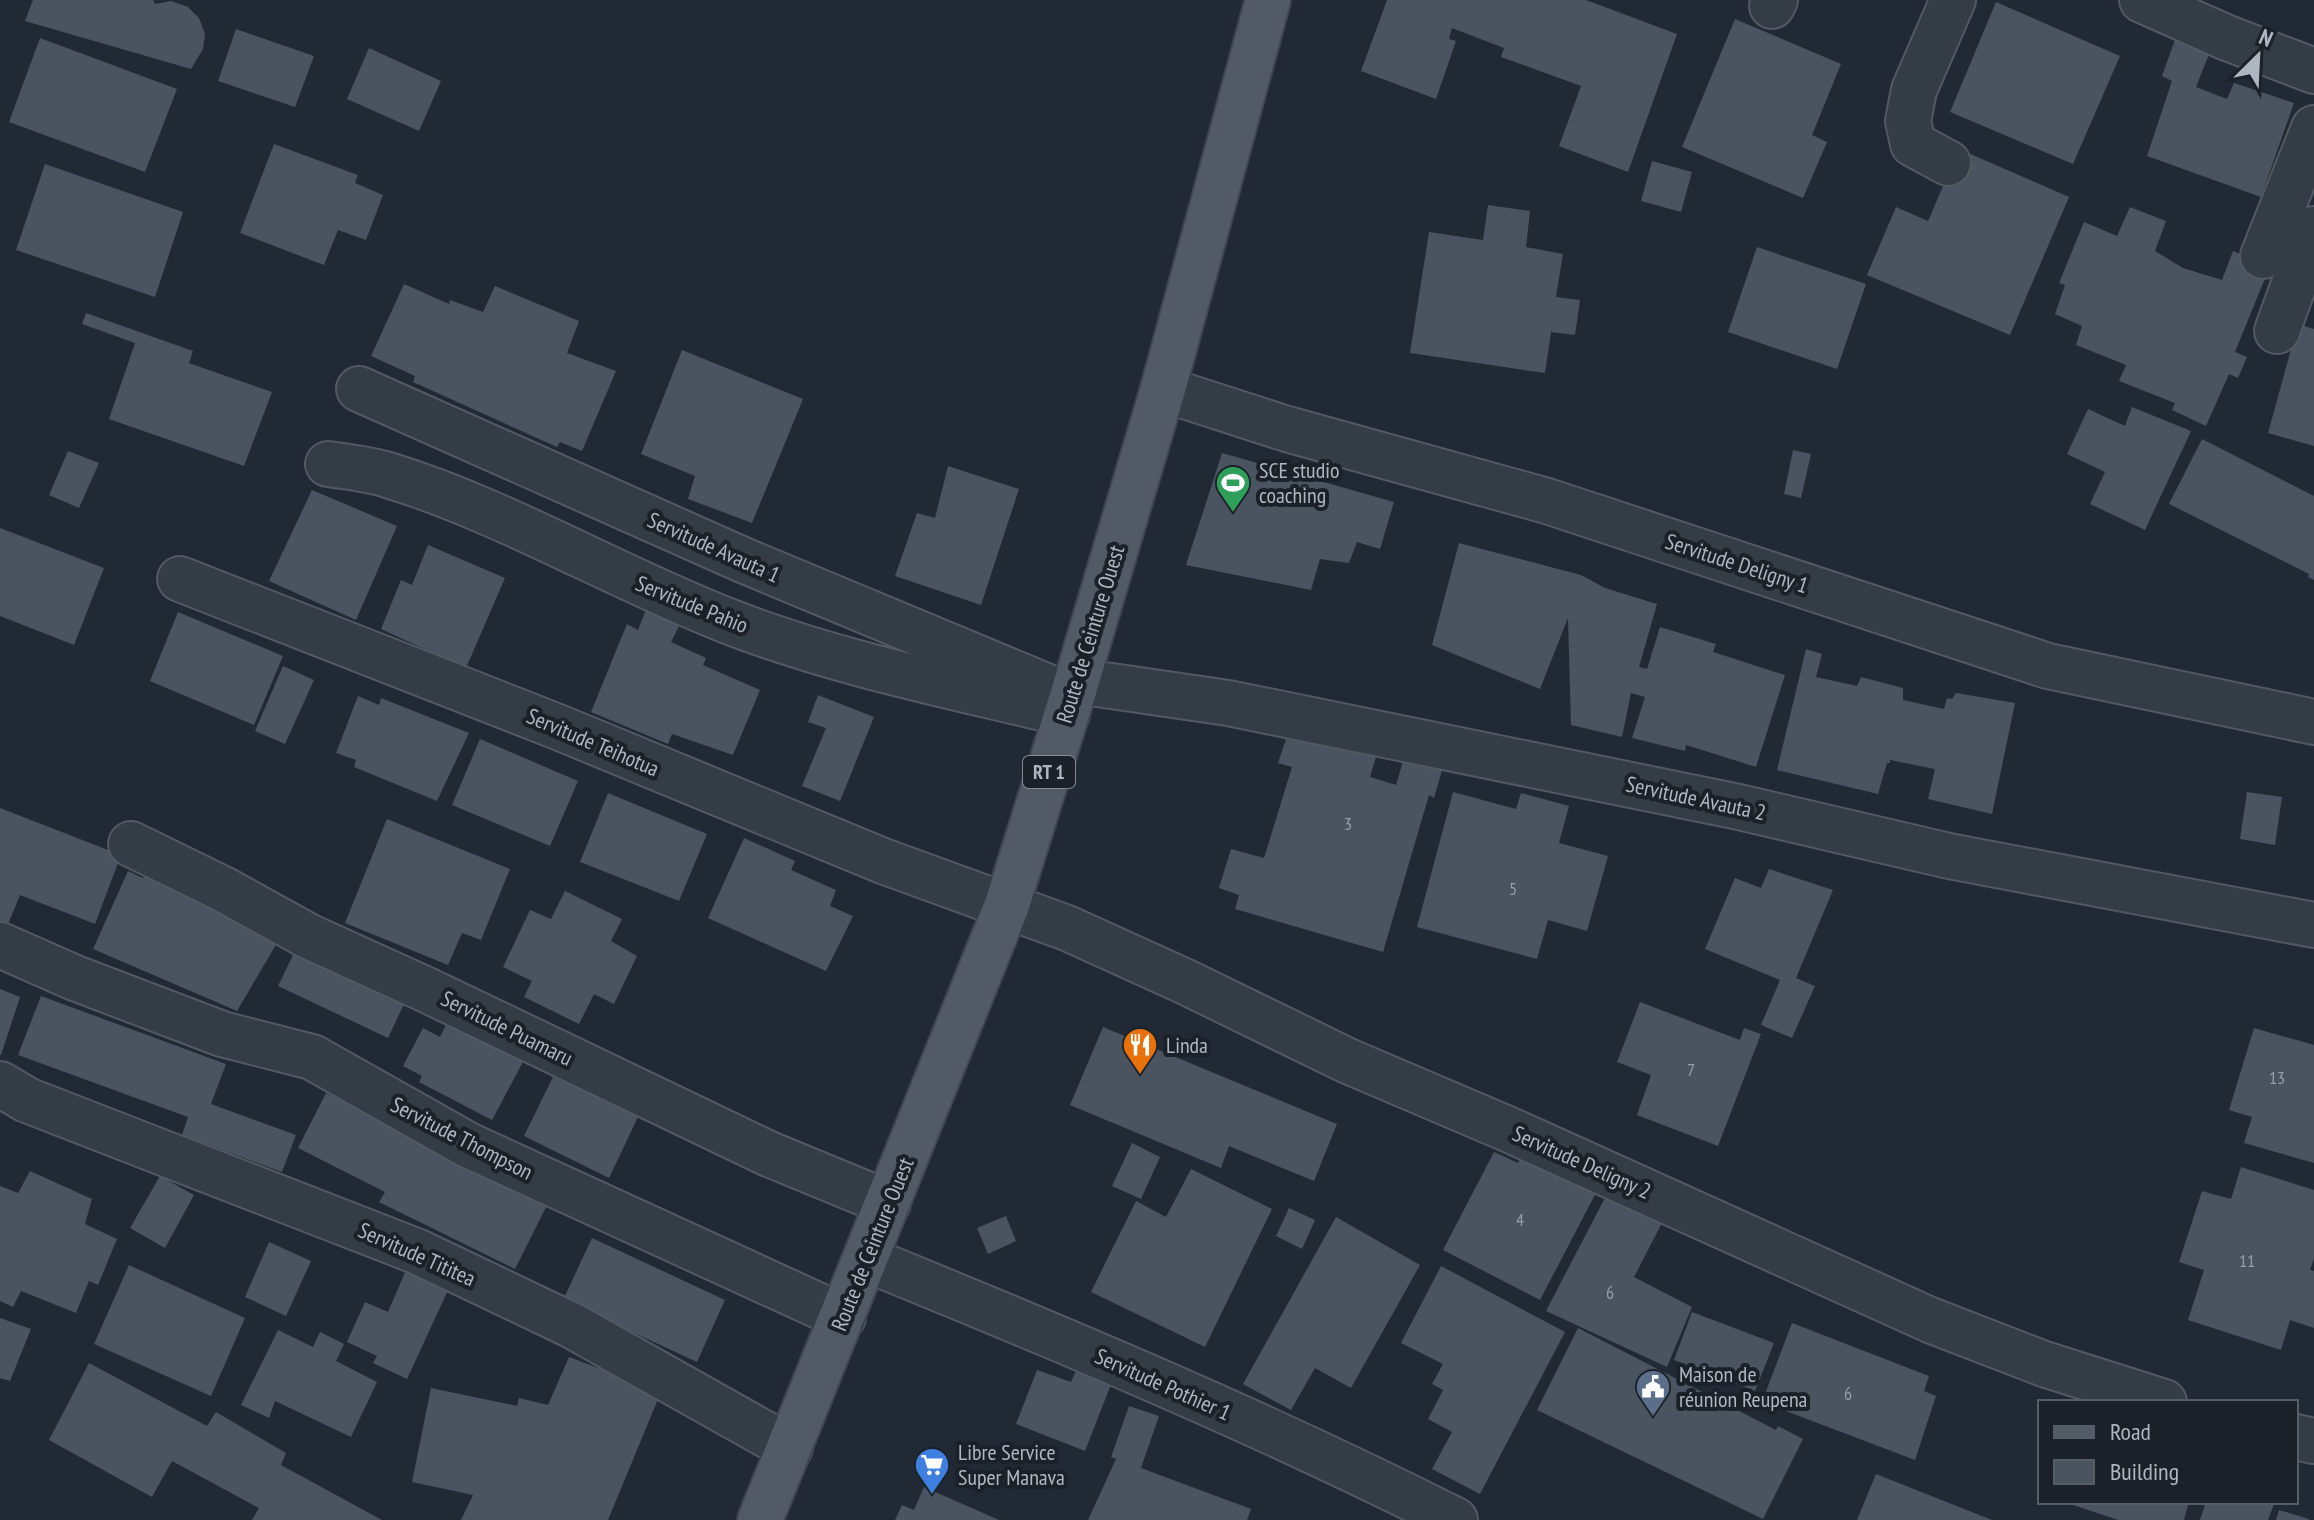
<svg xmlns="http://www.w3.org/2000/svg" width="2314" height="1520" viewBox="0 0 2314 1520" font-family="'PT Sans Narrow',sans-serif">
<rect width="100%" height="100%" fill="#212a34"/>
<path fill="#495460" d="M33,0H153L155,4L171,1L188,7L199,18L205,34L203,49L191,69L25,21Z
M1387,0H1586L1677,34L1628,172L1559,146L1581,86L1501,57L1504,48L1452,28L1449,39L1456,41L1436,99L1361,71Z
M1996,2L2120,56L2073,164L1950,112Z
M1735,19L1841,64L1812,135L1827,142L1803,198L1682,147Z
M236,29L314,56L295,107L218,81Z
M2176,37L2211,49L2196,87L2227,99L2234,83L2294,103L2261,197L2147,156L2172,81L2162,76Z
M40,38L177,89L145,172L9,122Z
M369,48L441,81L419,131L347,99Z
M274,144L358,175L355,183L383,195L366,240L338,230L324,265L240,233Z
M1959,149L2069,197L2010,335L1867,275L1896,207L1928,221Z
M1652,161L1692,172L1681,212L1641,201Z
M45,164L183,212L155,297L16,250Z
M1488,205L1530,211L1526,247L1563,254L1556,297L1580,300L1575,335L1551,332L1545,373L1410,353L1429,232L1483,240Z
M2130,207L2166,221L2155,251L2183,268L2222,280L2233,251L2270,266L2235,352L2247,357L2238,378L2229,374L2206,426L2172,410L2175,403L2119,381L2126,365L2076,345L2082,326L2055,314L2065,285L2059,283L2084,222L2117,236Z
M1757,247L1866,284L1837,369L1728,332Z
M404,284L449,304L450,300L483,312L495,286L579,321L567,353L616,371L582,451L560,442L557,447L413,382L415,376L371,356Z
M86,313L193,351L189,363L272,392L244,466L109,419L135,343L82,324Z
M2298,324L2314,329V446L2268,433Z
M682,350L803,399L752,523L688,499L695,476L641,454Z
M2132,407L2191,431L2145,530L2090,504L2105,472L2067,454L2088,409L2125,426Z
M2202,439L2314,496V580L2308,577L2309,574L2169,504Z
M1793,450L1811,454L1801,498L1784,494Z
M68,451L99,463L79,508L49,495Z
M1222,453L1394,502L1380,549L1357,542L1349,563L1320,559L1311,590L1186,565Z
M948,466L1019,489L981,605L895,576L917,513L935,518Z
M312,490L397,526L356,620L269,581Z
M0,528L104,568L74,645L0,616Z
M1459,543L1581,575L1605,588L1657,604L1639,667L1647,669L1660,627L1716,644L1713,652L1785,675L1756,767L1686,745L1685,751L1632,738L1645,697L1631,693L1622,737L1571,725L1568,618L1540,689L1432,645Z
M428,545L505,578L466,668L381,629L401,580L412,585Z
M647,607L681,622L671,642L706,658L703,665L760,690L733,755L672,734L668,744L591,712L627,624L638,630Z
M178,612L283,656L254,725L150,681Z
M1806,649L1822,654L1816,677L1857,686L1861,677L1903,688V700L1944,709L1947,698L1952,699L1956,693L2015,703L1992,814L1928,799L1935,769L1890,760V763H1887L1878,794L1777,770Z
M283,666L314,680L285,744L255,731Z
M818,695L874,717L840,801L802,786L826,728L808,722Z
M358,696L379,705L381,698L469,733L437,801L354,767L356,760L336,753Z
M1291,724L1378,750L1370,777L1396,785L1407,748L1445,760L1434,798L1429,795L1383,952L1235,909L1239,895L1219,888L1231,849L1264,858L1292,767L1278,763Z
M480,739L578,781L550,846L452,805Z
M1453,792L1516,809L1521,793L1569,806L1559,843L1608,856L1587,931L1548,920L1537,959L1417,927Z
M2247,792L2282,797L2275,845L2240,839Z
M608,793L707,834L679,901L580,862Z
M0,808L121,855L95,924L20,895L6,929L0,927Z
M387,819L510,869L481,940L462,933L448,965L345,923Z
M744,838L795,861L791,870L836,890L830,906L853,916L826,971L708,918Z
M150,869L277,943L237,1011L93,949L128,871L143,878Z
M1769,869L1833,890L1796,978L1815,986L1792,1038L1761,1025L1780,980L1705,949L1735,878L1761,888Z
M565,891L622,919L611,941L637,956L614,1004L594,994L579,1024L524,997L532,981L503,967L530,910L551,919Z
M295,951L405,1002L388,1038L278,986Z
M0,989L20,997L1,1055H0Z
M41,996L226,1064L211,1104L296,1135L282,1172L182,1135L188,1117L18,1055Z
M1640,1002L1740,1040L1744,1028L1761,1034L1718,1146L1637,1115L1651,1075L1617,1062Z
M448,1021L524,1060L492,1120L419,1082L422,1076L403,1066L423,1028L440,1037Z
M1103,1027L1337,1124L1314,1181L1229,1146L1221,1168L1070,1105Z
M2254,1028L2314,1045V1163L2244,1143L2252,1117L2229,1110Z
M553,1077L638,1117L609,1178L524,1136Z
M326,1093L548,1203L515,1269L379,1202L385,1192L298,1148Z
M1132,1143L1160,1157L1141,1199L1112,1186Z
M1494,1152L1518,1163L1523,1152L1598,1189L1540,1300L1443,1250Z
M2241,1167L2314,1190V1258L2310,1270L2314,1271V1328L2290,1320L2281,1350L2188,1320L2204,1270L2179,1262L2202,1191L2231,1199Z
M1191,1169L1272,1209L1205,1347L1091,1292L1136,1201L1166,1217Z
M30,1171L92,1199L85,1224L117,1239L98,1285L89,1281L76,1313L21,1291L13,1307L0,1301V1186L18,1193Z
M160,1176L194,1195L165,1248L130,1228Z
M1608,1192L1663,1221L1634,1277L1692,1307L1667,1367L1546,1311Z
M1289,1208L1315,1220L1302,1249L1276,1236Z
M1006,1216L1016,1241L988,1254L977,1228Z
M1336,1217L1420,1265L1351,1388L1315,1368L1291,1410L1243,1384Z
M592,1238L725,1300L697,1362L563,1300Z
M269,1242L311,1261L286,1316L245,1297Z
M129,1265L245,1318L211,1396L94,1344Z
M1441,1266L1565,1332L1480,1494L1432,1469L1452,1432L1428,1419L1443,1390L1432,1384L1443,1364L1401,1343Z
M406,1270L449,1288L407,1379L373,1363L377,1356L347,1342L365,1302L388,1312Z
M1692,1312L1774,1343L1755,1391L1674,1360Z
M0,1318L31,1329L10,1381L0,1378Z
M1792,1323L1929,1376L1924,1391L1936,1396L1915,1460L1762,1402Z
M1578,1328L1776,1430L1778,1426L1803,1439L1763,1519L1537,1410Z
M278,1330L313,1347L320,1332L344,1344L336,1361L377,1382L351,1437L275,1401L269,1418L241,1405Z
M569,1357L661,1392L608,1520H461L473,1495L412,1482L431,1388L517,1406L519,1398L548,1405Z
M89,1363L207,1426L216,1412L286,1453L281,1465L382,1520H252L259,1508L172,1461L152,1497L49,1440Z
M1077,1368L1112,1382L1085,1451L1016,1424L1037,1370L1071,1382Z
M1129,1406L1159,1416L1141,1468L1251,1509L1247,1520H1088L1116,1459L1111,1457Z
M1876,1474L1992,1520H1857Z
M924,1487L999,1520H895L902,1505L914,1510Z
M2189,1502L2184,1520H2118L2067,1503Z
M2206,1502H2268L2274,1504L2268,1520H2200Z
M2279,1510L2309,1519V1520H2276Z"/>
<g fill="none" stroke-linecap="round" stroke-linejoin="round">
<defs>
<path id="minor" d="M2142,0L2225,37L2314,71
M1772,6L1775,0
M1948,163L1913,144L1908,121L1914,90L1953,0
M2263,256L2314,128
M2277,331L2314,229
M359,389L743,560L1048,687
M1163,389L1287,429L1547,501L2048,666L2314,722
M328,464C348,467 369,469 388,475C508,512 616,578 733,623C840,664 956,687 1067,714
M180,579L558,727L883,861L1067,928L1186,982L1348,1061L1510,1130L1930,1320L2044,1364L2164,1402
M1077,681L1228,703L1739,807L1949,856L2314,925
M131,844L223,889L308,936L429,991L769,1154L888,1203
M0,945L75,978L222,1034L312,1057L468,1145L843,1317
M0,1084L27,1100L416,1251L571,1325L790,1448
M866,1259C1065,1340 1263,1423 1455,1520
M2296,1437L2314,1441"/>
<path id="major" d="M760,1520L1007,905L1072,697L1163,389L1268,0"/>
</defs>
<use href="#minor" stroke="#525963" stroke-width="48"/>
<use href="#major" stroke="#3e454e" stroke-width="48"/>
<use href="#minor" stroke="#343c45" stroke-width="44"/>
<use href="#major" stroke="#525b65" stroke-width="44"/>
</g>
<defs>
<symbol id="stadium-pin" viewBox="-11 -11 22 30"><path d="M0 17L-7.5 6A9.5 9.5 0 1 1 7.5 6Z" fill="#2e9e5b" stroke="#1a2129"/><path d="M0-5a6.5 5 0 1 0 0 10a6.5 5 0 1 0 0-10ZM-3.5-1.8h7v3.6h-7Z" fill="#fff"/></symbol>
<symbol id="restaurant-pin" viewBox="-11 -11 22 30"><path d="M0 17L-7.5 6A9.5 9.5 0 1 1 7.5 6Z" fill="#e8710a" stroke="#1a2129"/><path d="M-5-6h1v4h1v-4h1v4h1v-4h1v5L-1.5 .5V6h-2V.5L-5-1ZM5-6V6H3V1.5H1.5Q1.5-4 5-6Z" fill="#fff"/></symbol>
<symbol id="civic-pin" viewBox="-11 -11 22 30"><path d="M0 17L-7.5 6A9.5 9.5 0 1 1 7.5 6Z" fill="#5c6f8a" stroke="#1a2129"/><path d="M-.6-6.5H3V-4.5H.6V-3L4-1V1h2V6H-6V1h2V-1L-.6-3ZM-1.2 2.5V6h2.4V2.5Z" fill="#fff"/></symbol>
<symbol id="supermarket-pin" viewBox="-11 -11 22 30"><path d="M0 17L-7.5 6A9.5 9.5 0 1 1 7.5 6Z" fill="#3f7fe0" stroke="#1a2129"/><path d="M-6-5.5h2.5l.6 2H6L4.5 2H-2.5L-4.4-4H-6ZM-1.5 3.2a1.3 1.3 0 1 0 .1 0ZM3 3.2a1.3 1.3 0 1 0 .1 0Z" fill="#fff"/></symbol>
</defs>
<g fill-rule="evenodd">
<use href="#stadium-pin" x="1213" y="463" width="40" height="54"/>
<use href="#restaurant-pin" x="1120" y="1025" width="40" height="54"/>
<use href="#civic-pin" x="1633" y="1367" width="40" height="54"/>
<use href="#supermarket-pin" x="912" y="1445" width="40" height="54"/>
</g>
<g text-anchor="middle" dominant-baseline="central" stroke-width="8" stroke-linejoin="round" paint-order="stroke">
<g font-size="18" fill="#959eaa">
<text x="1348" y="823">3</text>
<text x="1513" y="888">5</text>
<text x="1691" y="1069">7</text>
<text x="2277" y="1077">13</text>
<text x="1520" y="1219">4</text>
<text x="2247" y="1260">11</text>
<text x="1610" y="1292">6</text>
<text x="1848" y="1393">6</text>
</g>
<rect fill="#1a2129" stroke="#828994" stroke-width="2" x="1023" y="756" width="52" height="32" rx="6"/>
<g font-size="20" font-weight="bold" fill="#aeb6c2">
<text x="1049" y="772">RT 1</text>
</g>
<g font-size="22" fill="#aeb6c2" stroke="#1a2129" text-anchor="start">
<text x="1259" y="470">SCE studio<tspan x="1259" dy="25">coaching</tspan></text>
<text x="1166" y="1045">Linda</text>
<text x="1679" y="1374">Maison de<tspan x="1679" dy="25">réunion Reupena</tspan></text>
<text x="958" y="1452">Libre Service<tspan x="958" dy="25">Super Manava</tspan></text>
</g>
<g font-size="22" fill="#aeb6c2" stroke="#1a2129">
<text transform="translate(714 547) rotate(24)">Servitude Avauta 1</text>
<text transform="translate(1737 563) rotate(18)">Servitude Deligny 1</text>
<text transform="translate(692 604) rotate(22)">Servitude Pahio</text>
<text transform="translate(1090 634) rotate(-73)">Route de Ceinture Ouest</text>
<text transform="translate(593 742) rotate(23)">Servitude Teihotua</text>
<text transform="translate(1696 798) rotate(12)">Servitude Avauta 2</text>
<text transform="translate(507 1028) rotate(26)">Servitude Puamaru</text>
<text transform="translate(462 1138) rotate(27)">Servitude Thompson</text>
<text transform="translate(1582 1162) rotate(24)">Servitude Deligny 2</text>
<text transform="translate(872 1244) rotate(-68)">Route de Ceinture Ouest</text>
<text transform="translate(417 1254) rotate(24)">Servitude Tititea</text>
<text transform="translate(1163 1384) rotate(24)">Servitude Pothier 1</text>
</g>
</g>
<rect x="2038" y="1400" width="260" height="104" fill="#1a2129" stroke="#555d66" stroke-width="2"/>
<rect x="2054" y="1426" width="40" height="12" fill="#525b65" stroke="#555d66" stroke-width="2"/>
<text x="2110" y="1440" font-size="24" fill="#aeb6c2">Road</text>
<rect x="2054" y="1460" width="40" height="24" fill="#495460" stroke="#555d66" stroke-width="2"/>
<text x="2110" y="1480" font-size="24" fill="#aeb6c2">Building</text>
<g transform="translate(2258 56) rotate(24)" stroke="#1a2129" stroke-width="6" paint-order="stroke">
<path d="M0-6L14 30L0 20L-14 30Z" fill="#aeb6c2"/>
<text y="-12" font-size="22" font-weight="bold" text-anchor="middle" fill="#aeb6c2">N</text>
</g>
</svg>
